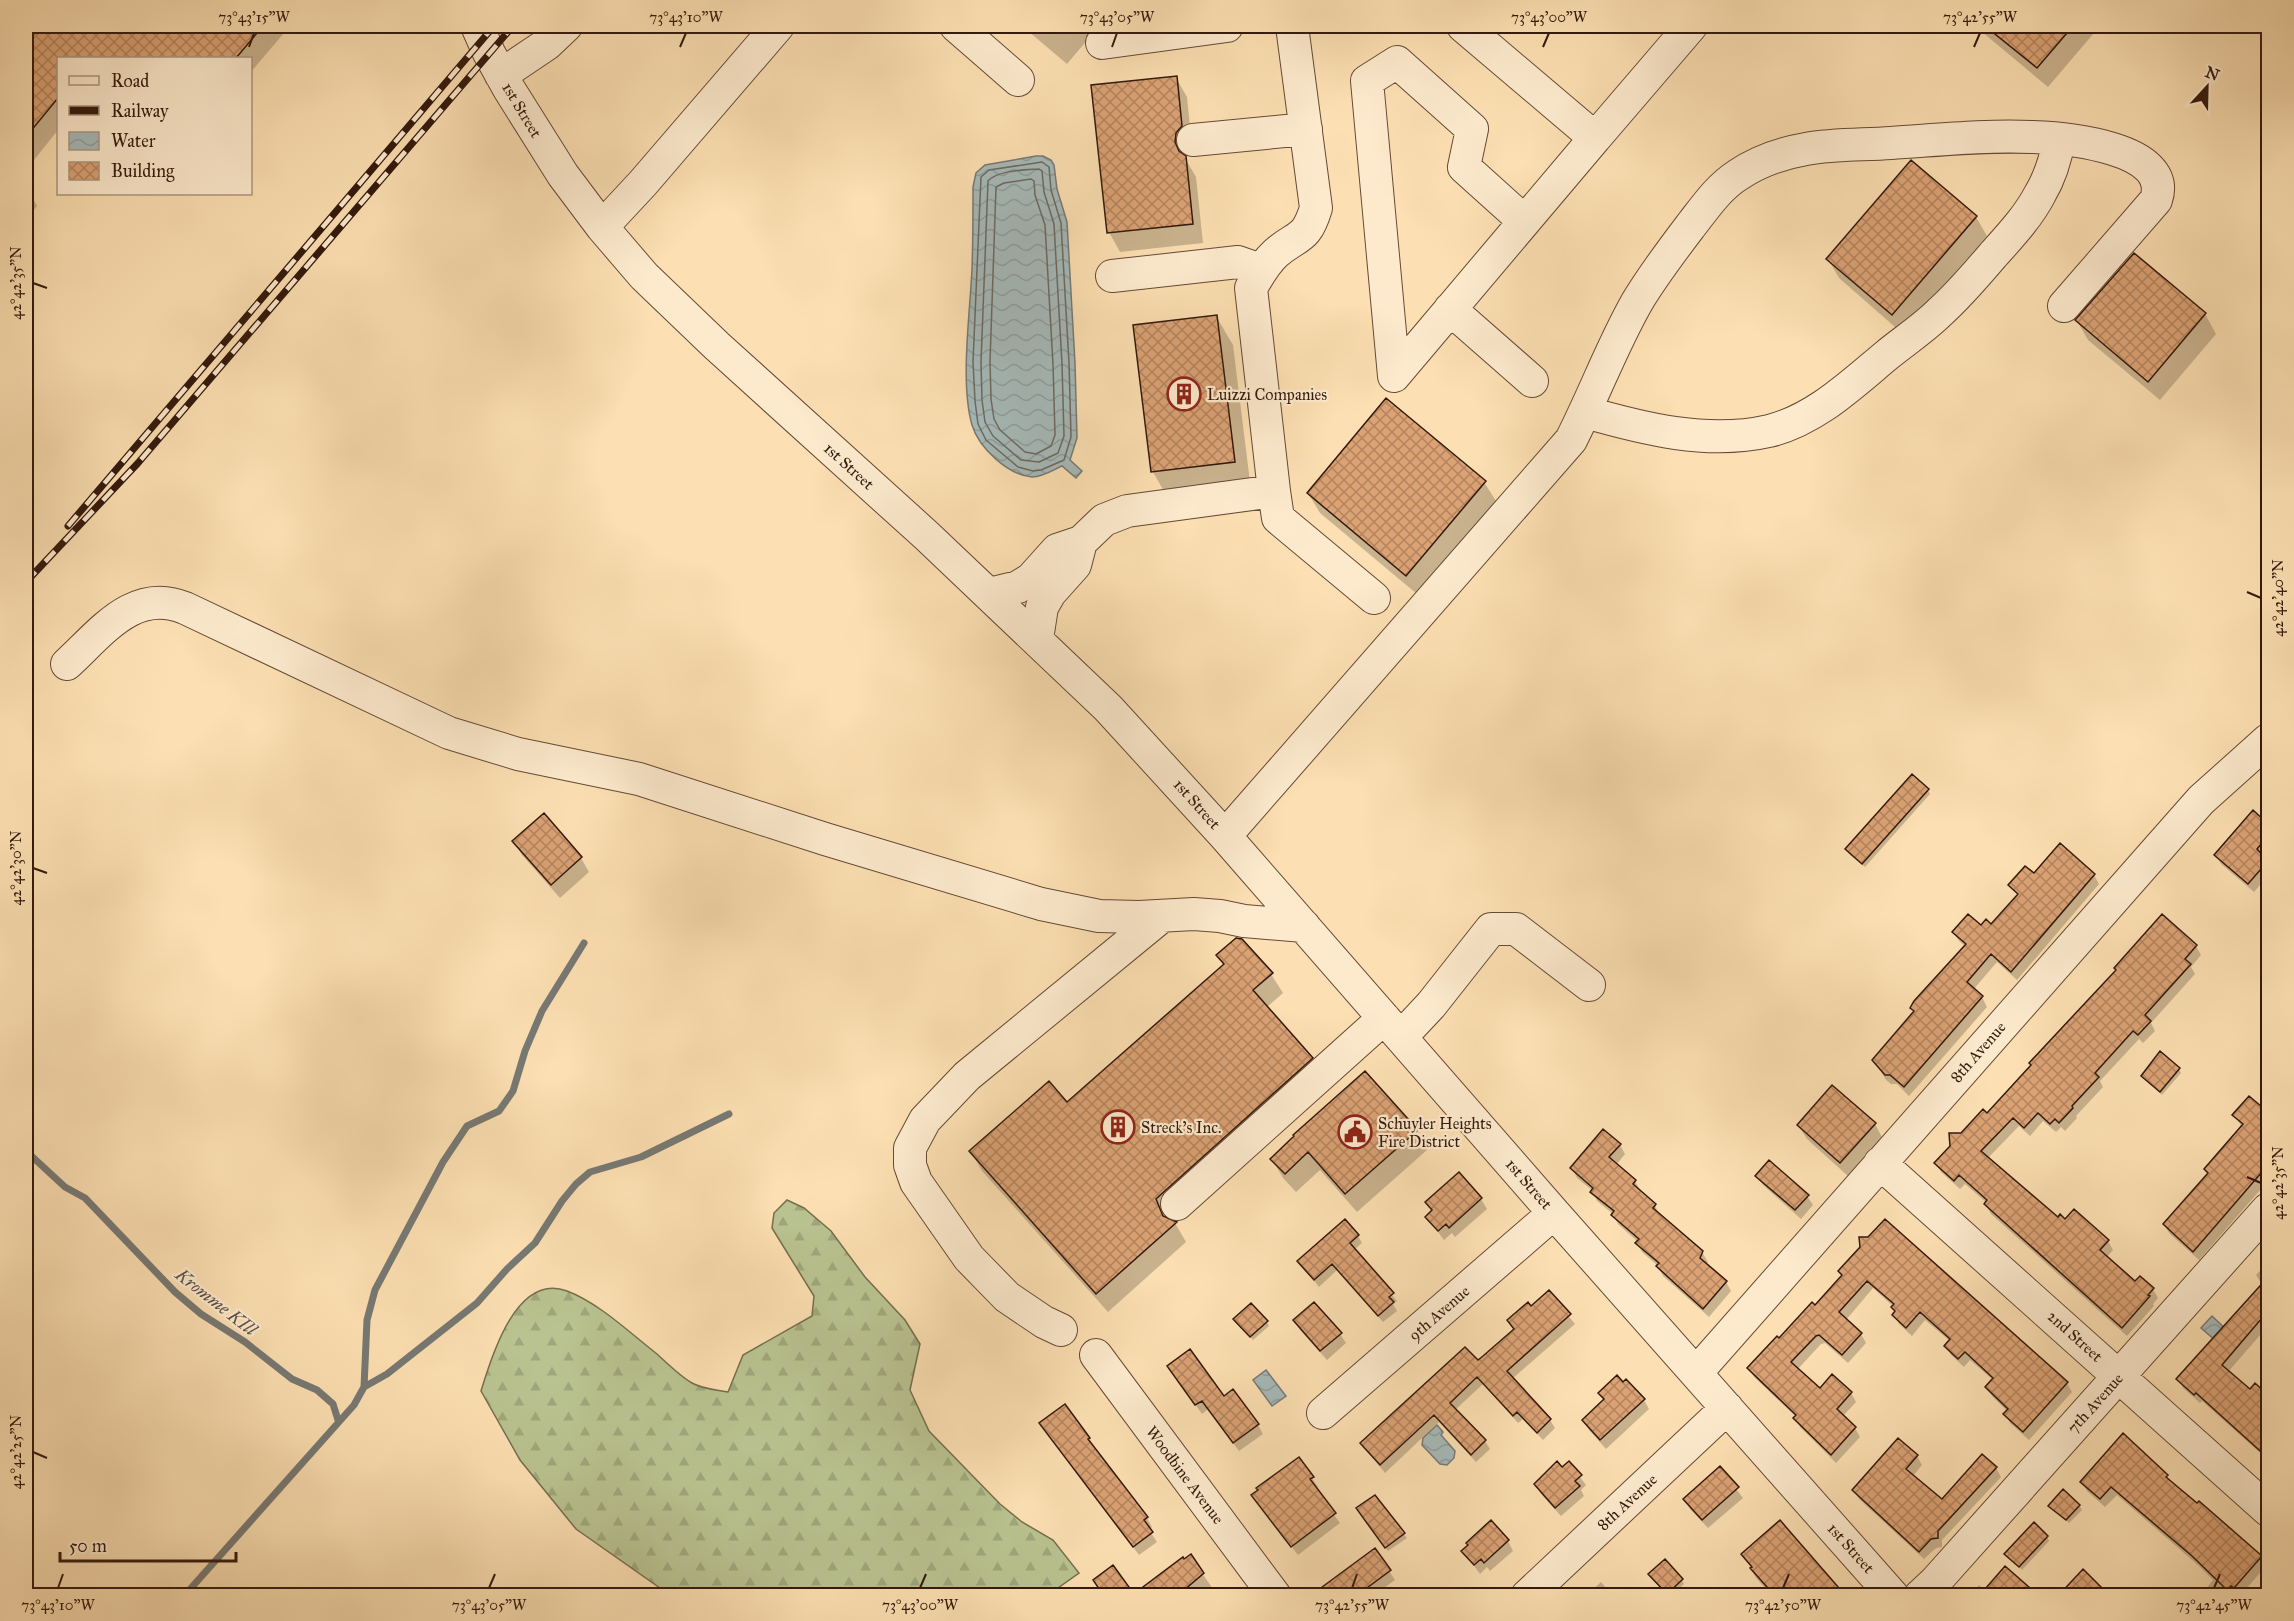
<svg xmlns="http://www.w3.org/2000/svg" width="2294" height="1621" viewBox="0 0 2294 1621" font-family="'IM FELL Great Primer',serif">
<defs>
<pattern id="forest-firs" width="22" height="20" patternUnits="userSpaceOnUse" patternTransform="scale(1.5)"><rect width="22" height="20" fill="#b9c391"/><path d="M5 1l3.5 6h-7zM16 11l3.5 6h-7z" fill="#a0a77c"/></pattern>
<pattern id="water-waves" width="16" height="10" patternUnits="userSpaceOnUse" patternTransform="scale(1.5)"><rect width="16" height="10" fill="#a5b9b9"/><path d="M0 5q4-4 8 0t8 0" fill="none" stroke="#8e9e9e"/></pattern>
<pattern id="building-cross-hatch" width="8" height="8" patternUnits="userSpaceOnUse" patternTransform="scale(1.5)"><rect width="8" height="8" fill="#dba274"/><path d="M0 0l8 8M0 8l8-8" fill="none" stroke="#b2835e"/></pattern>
</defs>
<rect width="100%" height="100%" fill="#fcdfb2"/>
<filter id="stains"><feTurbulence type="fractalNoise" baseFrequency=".00333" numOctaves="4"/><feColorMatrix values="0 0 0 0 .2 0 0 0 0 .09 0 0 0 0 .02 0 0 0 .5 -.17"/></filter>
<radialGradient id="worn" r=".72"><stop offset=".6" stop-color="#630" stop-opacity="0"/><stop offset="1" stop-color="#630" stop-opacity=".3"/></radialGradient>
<path fill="url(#forest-firs)" stroke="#766e4e" stroke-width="1.5" d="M787,1200L804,1208L831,1231L865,1277L905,1320L920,1344L910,1390L929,1431L1000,1504L1022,1522L1053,1540L1079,1573L1048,1595H670L576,1529L520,1460L481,1391C491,1358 516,1272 567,1291C599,1303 630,1333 657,1354C668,1364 680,1376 692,1383C702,1389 717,1390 728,1392L743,1355L812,1316L814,1296L772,1228L774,1213Z"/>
<path fill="url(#water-waves)" stroke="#777974" stroke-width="1.5" d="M1036,156H1043L1051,160L1054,165L1057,189L1067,222L1075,363L1077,438L1070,460L1082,471L1076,478L1062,466C1053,470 1043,477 1032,477C1008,475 979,448 972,425C960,383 970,314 972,269C973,242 973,214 973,187L976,173L985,165Z
M2212,1316L2234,1337L2224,1348L2201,1328Z
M1266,1370L1286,1396L1272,1406L1253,1380Z
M1437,1425L1443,1432L1441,1435L1455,1451L1454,1458L1447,1465L1440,1464L1422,1445L1423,1438Z"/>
<path fill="#0003" d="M26,26H290L250,73V58H58V130L26,170Z
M1022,26H1099L1067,64Z
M1975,26H2100L2048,87Z
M1176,78L1187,97L1192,146L1187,153L1186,160L1196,177L1203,243L1120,252L1109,232Z
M26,186L37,206L26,220Z
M1976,217L1987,236L1903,334L1839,278L1828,259Z
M2134,255L2205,314L2216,334L2160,400L2088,340L2077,321Z
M1216,316L1233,345L1251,490L1169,500L1153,472Z
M1484,482L1496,501L1417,594L1320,513L1308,493Z
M1928,790L1930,794L1865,867L1849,854L1847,850Z
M2253,812L2268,825V851L2263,857L2268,862V876L2254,892L2221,864L2216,855Z
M514,841L581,858L589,872L560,898L522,855Z
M2034,875H2094L2099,884L2017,980L1997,962L1973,990L1982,997L1987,1007L1909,1096L1897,1084H1891L1886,1080L1874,1060L1914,1012L1911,1008L1966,947L1959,941L1953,932L1991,926L2018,896L2010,885Z
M2196,946L2201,955L2191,967L2195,974L2151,1023L2155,1031L2143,1043L2139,1039L2100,1081L2103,1087L2076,1116L2077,1118L2065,1131L2061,1127L2056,1132L2043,1121L2030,1136L2019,1126L1988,1158L2058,1219L2108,1241L2113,1250L2107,1257L2135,1283L2153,1289L2158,1298L2153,1304L2154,1306L2127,1336L1991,1214L1986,1205L1987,1203L1965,1184L1960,1189L1941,1172L1936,1163L1962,1135Z
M1218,955L1271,974L1283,993L1267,1007L1312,1058L1323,1078L1167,1219L1175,1223L1186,1242L1108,1312L982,1171L971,1152L1067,1104L1224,966Z
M2179,1069L2181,1073L2162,1095L2142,1076Z
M2268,1106V1181L2199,1260L2170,1234L2164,1225L2209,1175L2205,1169L2242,1127L2234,1115L2265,1111Z
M1875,1124L1883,1139L1849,1177L1807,1139L1798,1125Z
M1416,1131L1427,1150L1357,1212L1320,1170L1296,1192L1283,1178L1272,1159L1296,1137Z
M1620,1145L1625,1154L1616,1165L1635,1181L1640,1190L1655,1205L1659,1215L1702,1252L1708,1262L1706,1265L1726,1282L1731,1291L1709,1317L1663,1276L1658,1266L1642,1252L1637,1243L1638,1242L1618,1224L1613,1214L1597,1201L1593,1191L1577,1178L1572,1168Z
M1459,1174L1481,1199L1487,1209L1455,1237L1452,1233L1444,1240L1427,1217L1433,1212L1427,1202Z
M1757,1176L1807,1196L1813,1205L1801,1219L1763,1185Z
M1358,1236L1362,1243L1354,1250L1397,1301L1393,1304L1397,1311L1383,1322L1337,1270L1319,1287L1299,1261Z
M1862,1247L2067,1383L2072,1392L2029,1440L2010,1423L2005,1414L2007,1411L1992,1396L1986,1387L1993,1380L1970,1360L1964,1367L1951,1355L1946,1346L1950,1341L1925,1320L1912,1336L1899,1324L1894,1315L1896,1312L1894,1307L1873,1288L1846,1320L1861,1334L1866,1343L1848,1363L1825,1343L1821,1344L1797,1370L1820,1390L1851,1393L1856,1402L1843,1416L1855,1428L1860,1437L1836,1463L1800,1427L1796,1417L1754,1377L1749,1368L1816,1307L1842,1277L1839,1271Z
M2268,1262V1326L2228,1372L2250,1392L2256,1385L2268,1397V1460L2202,1401L2200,1403L2183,1388L2178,1379L2263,1286L2256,1275Z
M1549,1292L1575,1324L1512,1379L1550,1420L1555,1428L1543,1440L1523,1419L1518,1423L1483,1384L1455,1410L1485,1441L1490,1449L1476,1462L1439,1422L1385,1473L1361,1443L1477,1362L1514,1330L1509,1321L1531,1308Z
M1295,1321L1340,1334L1346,1343L1327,1360L1300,1330Z
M1267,1322L1269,1326L1253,1340L1238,1323Z
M1169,1367L1224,1398L1258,1425L1263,1434L1239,1451L1208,1409L1202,1414Z
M1600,1393L1644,1400L1649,1409L1606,1449L1589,1430L1583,1420L1605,1401Z
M1047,1433L1089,1438L1094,1448L1147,1518L1152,1527L1149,1530L1157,1542L1139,1555Z
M1898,1440L1917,1456L1922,1465L1913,1476L1942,1501L1982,1456L1996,1468L2001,1477L1942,1540V1547L1936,1548L1924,1559L1859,1499L1854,1491Z
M1569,1463L1586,1485L1581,1490L1584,1496L1561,1516L1541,1494L1536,1485Z
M1720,1468L1743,1498L1708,1528L1690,1509L1685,1499Z
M2167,1476L2171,1484L2261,1557L2266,1566L2240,1596L2237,1594L2235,1596H2200L2213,1580L2199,1566L2117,1495L2105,1507L2087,1491L2082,1482Z
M1312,1478L1318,1487L1315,1489L1340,1523L1298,1555L1259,1504Z
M1375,1497L1407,1538L1388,1551L1360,1513Z
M2079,1505L2082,1510L2069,1523L2049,1507Z
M1491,1522L1508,1541L1513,1551L1490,1571L1487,1567L1480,1574L1463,1551Z
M2047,1537L2049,1541L2022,1570L2006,1554Z
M1375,1550L1395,1580L1373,1596H1329Z
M1743,1554L1845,1596H1772L1756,1578L1751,1569L1753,1568Z
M1190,1556L1218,1596H1142Z
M1652,1578L1682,1580L1684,1584L1671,1596H1668Z
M1601,1582L1613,1596H1586Z
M1979,1585L1985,1591L2036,1596H1970Z
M1128,1588L1130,1592L1125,1596H1105Z"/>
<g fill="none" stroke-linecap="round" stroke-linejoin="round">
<path stroke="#6c6962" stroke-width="1.5" d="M1042,162L1049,167L1051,190L1061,223L1069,363L1071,437L1064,460L1041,470L1033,471L1018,467L986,440L978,424L975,401L973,362L981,177L989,170Z
M1039,169L1042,171L1044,192L1054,224L1062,364L1064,436L1058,453L1039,462L1021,460L993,436L985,422L982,400L981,362L988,181C998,170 1025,170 1039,169Z
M1031,179L1034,181L1035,195L1045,225L1053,364L1055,435L1051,446L1036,454L1025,452L1000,430L994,419L991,399L990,362L996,187L1004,183Z"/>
<path stroke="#777974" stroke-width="7" d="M26,1151L65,1187L85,1198L175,1292L201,1314L245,1342L292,1379L317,1390L333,1404L338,1420L341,1419
M364,1387L367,1320L375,1290L443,1162L467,1126L499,1111L513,1091L525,1051L542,1011L584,943
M184,1596L354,1405L364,1387L387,1374L477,1303L507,1269L535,1243L562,1201L576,1184L590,1172L641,1157L729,1114"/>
</g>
<path fill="url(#building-cross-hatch)" stroke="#33190c" stroke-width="1.5" d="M26,26H263L236,58H58V98L26,137Z
M1985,26H2073L2037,68Z
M1177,76L1182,126L1176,133L1175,142L1179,151L1186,156L1193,224L1107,233L1091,85Z
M1911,160L1977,216L1892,315L1826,259Z
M2134,253L2206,313L2148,382L2075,320Z
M1217,315L1235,462L1151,472L1133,325Z
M1386,398L1486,481L1406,576L1307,493Z
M1912,774L1929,789L1862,864L1845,849Z
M2253,810L2268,824V836L2257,849L2268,861L2248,884L2214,855Z
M544,813L582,857L551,885L512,841Z
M2060,843L2095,874L2011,972L1991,954L1967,982L1983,996L1904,1087L1890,1075H1885L1872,1060L1914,1011L1910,1008L1914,1001L1966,944L1952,932L1968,914L1981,925L1986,919L1991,924L2018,894L2008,885L2025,866L2034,873Z
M2162,914L2197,945L2185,959L2191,964L2145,1015L2151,1021L2138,1035L2133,1031L2095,1073L2099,1077L2072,1106L2073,1108L2059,1123L2055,1119L2050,1124L2038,1113L2024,1128L2013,1118L1981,1151L2058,1217L2060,1214L2065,1219L2074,1209L2109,1240L2100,1250L2135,1281L2140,1276L2154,1288L2148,1295L2150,1296L2122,1328L1984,1204L1987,1200L1959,1175L1954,1181L1934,1163L1950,1146L1949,1133H1961L1983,1109L1987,1113L2031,1065L2029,1063L2116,970L2114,968Z
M1236,938L1242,939L1273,973L1253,990L1313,1058L1156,1199L1163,1216L1177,1222L1096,1294L969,1151L1049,1081L1067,1102L1224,964L1216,955Z
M2160,1051L2180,1068L2160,1092L2141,1076Z
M1365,1071L1418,1130L1345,1194L1308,1152L1285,1174L1270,1159L1294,1136L1293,1135Z
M1832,1085L1876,1123L1840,1163L1797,1125Z
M2249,1096L2268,1112V1165L2193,1252L2163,1224L2208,1173L2204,1169L2243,1124L2232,1115Z
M1603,1129L1621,1144L1609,1157L1636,1180L1633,1184L1656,1204L1653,1208L1703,1251L1700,1258L1727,1281L1703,1309L1656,1266L1659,1263L1635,1243L1639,1239L1611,1215L1614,1211L1590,1192L1593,1188L1570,1168Z
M1769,1160L1809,1195L1795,1210L1755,1176Z
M1459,1172L1482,1198L1449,1228L1446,1224L1438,1231L1425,1217L1432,1210L1425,1202Z
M1345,1219L1359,1235L1350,1243L1394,1293L1389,1297L1394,1302L1378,1316L1332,1264L1314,1280L1297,1261Z
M1885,1219L2068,1382L2023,1432L2003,1414L2008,1409L1985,1387L1993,1378L1965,1352L1958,1359L1944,1346L1950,1339L1920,1312L1906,1328L1892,1315L1895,1311L1891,1307L1894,1304L1867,1281L1839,1312L1862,1333L1842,1355L1819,1335L1816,1336L1791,1362L1820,1388L1832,1374L1852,1392L1837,1409L1856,1427L1831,1455L1793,1418L1796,1415L1747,1368L1777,1336L1779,1338L1812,1302L1815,1305L1842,1275L1838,1271L1860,1247L1859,1237H1868Z
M2268,1277V1311L2222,1365L2250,1389L2255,1383L2268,1395V1458L2196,1393L2194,1395L2176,1379Z
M1549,1290L1571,1314L1507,1371L1551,1419L1537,1433L1517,1412L1513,1416L1477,1377L1450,1403L1486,1440L1471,1455L1434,1415L1380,1465L1360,1443L1465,1347L1478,1360L1483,1356L1514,1329L1507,1320L1528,1302L1531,1306Z
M1314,1302L1342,1333L1320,1351L1293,1320Z
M1251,1303L1268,1321L1250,1337L1233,1319Z
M1190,1349L1224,1396L1233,1389L1259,1424L1233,1443L1202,1401L1195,1405L1167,1366Z
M1617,1375L1623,1382L1626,1379L1645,1399L1600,1440L1582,1420L1604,1399L1598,1393Z
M1065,1404L1090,1438L1088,1439L1148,1517L1144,1520L1153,1532L1133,1547L1039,1423Z
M2123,1433L2168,1475L2166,1477L2197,1503L2199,1501L2262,1556L2234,1588L2231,1586L2227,1590L2192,1556L2111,1487L2100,1499L2080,1482Z
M1898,1438L1918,1455L1906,1469L1942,1499L1982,1454L1997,1467L1938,1531V1538L1931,1539L1919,1552L1852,1490Z
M1299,1457L1314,1477L1310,1479L1336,1513L1291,1547L1251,1495L1258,1490L1256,1488Z
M1557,1461L1562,1467L1569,1461L1582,1475L1575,1481L1580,1486L1555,1508L1534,1484Z
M1720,1466L1739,1487L1702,1520L1683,1499Z
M2063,1489L2080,1505L2066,1520L2048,1506Z
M1375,1495L1405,1533L1385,1548L1356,1508Z
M1491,1520L1509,1540L1484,1563L1481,1559L1474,1565L1461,1551L1468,1545L1466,1543Z
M1780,1520L1792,1534L1846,1596H1775L1750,1568L1752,1567L1741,1554Z
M2034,1522L2048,1536L2019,1567L2004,1554Z
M1375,1548L1391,1570L1356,1596H1310Z
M1191,1554L1204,1573L1177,1596H1131L1183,1557L1184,1559Z
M1665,1559L1683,1579L1667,1594L1648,1574Z
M1113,1565L1129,1587L1118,1596H1104L1093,1580Z
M2005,1566L2039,1596H1979Z
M2083,1569L2110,1596H2058Z"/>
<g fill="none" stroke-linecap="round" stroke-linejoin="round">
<defs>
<path id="minor" d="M477,26L489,53L509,89L563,175L602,227L644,276L717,346L927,536L1108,708L1225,836L1554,1213L1893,1596
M956,26L1018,80
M1463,26L1595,138L1691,26
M1102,43L1227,26
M501,75L547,44L566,26
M1193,140L1306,129
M602,227L643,183L778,26
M1112,276L1238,262L1261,270
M1450,309L1532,381
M1394,376L1367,81L1397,62L1472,129L1464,167L1524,221
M1394,376L1595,138
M1585,412C1644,429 1708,445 1769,431C1815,420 1852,384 1887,355C1904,341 1924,328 1940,312C1959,295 1976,275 1993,255C2010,236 2028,217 2040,194C2050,177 2056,158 2059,139
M1274,491L1251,288C1258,276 1265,263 1276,253C1298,234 1306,241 1316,208L1292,26
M989,594L1018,587L1031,579L1057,550L1081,542L1104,520L1127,511L1274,491L1278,518L1374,598
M1037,639L1042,607L1050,593L1075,565L1081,542
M67,664C102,632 134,587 185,608L449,733L518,754L639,779L825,839L1041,904L1099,916L1139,917L1194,914L1220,916L1244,921L1304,926
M1225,836L1571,440C1594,395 1612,346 1637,302C1653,275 1673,249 1692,224C1706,206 1719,187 1738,175C1757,162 1783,153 1806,149C1833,144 1863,145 1891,143C1938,140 1985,135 2032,137C2064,138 2174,147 2156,200L2064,306
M1401,1037L1431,1005L1491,929H1516L1589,985
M1880,1163L2268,1510
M1177,1204L1384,1018
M1061,1330L1044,1322L1007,1297L969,1258L916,1182L910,1165V1148L925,1120L967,1076L1162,916
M1096,1355L1275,1596
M1696,1373L2201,800L2268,740
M1323,1413L1554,1213
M1527,1596L1727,1408
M1920,1596L1935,1582L2268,1209"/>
</defs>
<use href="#minor" stroke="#654a36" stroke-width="34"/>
<use href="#minor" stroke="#fdeacd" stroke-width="32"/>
<defs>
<path id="rail" d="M68,526L494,26
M26,582L138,463L513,26"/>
</defs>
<use href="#rail" stroke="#33190c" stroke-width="7"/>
<use href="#rail" stroke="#fdeacd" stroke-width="4.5" stroke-dasharray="14" stroke-linecap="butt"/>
</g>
<path fill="none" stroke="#33190c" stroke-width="2" d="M249,47L254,33M680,47L686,33M1112,47L1117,33M1543,47L1549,33M1974,47L1980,33M33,283L47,288M2247,592L2261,598M33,868L47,873M2247,1177L2261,1183M33,1452L47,1458M58,1588L63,1574M489,1588L495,1574M920,1588L926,1574M1352,1588L1357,1574M1783,1588L1789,1574M2214,1588L2220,1574"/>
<defs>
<symbol id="building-ring" viewBox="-11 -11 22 22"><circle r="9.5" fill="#fdeacd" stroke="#8f2418" stroke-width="1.5"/><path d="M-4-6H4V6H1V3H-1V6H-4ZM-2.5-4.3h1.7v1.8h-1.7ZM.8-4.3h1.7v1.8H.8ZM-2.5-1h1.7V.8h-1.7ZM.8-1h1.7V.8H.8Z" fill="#8f2418"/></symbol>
<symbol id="civic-ring" viewBox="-11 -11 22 22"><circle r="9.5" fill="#fdeacd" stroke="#8f2418" stroke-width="1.5"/><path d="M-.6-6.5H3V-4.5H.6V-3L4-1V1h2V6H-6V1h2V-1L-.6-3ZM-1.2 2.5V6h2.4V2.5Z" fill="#8f2418"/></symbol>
</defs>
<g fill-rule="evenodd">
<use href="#building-ring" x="1165" y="375" width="38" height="38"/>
<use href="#building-ring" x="1099" y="1108" width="38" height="38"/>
<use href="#civic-ring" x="1336" y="1113" width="38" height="38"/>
</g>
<g text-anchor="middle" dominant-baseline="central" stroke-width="4.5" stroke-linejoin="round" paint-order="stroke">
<g font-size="16" fill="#33190c" stroke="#fdeacd">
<text transform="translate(522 110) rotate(59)">1st Street</text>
<text transform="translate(849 466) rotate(42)">1st Street</text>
<text transform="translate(1197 804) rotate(48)">1st Street</text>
<text transform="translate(1978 1052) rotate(-49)">8th Avenue</text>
<text transform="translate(1529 1184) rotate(49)">1st Street</text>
<text transform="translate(1439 1313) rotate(-41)">9th Avenue</text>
<text transform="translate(2075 1336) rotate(42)">2nd Street</text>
<text transform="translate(2095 1403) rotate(-48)">7th Avenue</text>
<text transform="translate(1185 1475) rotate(53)">Woodbine Avenue</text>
<text transform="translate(1627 1502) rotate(-43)">8th Avenue</text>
<text transform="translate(1851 1548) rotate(48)">1st Street</text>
</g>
<g font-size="16" fill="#33190c" stroke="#fdeacd" text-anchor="start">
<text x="1207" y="394">Luizzi Companies</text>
<text x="1378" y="1123">Schuyler Heights<tspan x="1378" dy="18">Fire District</tspan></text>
<text x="1141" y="1127">Streck's Inc.</text>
</g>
<g font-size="18" font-style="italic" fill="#5b5149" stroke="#fdeacd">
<text transform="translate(216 1302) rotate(38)">Kromme KIll</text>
</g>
</g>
<rect width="2294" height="1621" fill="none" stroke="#fcdfb2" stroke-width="66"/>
<rect x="57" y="57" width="195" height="138" fill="#fdeacd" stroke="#ac9680" stroke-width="1.5"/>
<rect x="69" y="76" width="30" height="9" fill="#fdeacd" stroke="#ac9680" stroke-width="1.5"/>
<text x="111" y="87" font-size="18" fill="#33190c">Road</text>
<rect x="69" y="106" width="30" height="9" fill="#33190c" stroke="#ac9680" stroke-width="1.5"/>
<text x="111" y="117" font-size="18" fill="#33190c">Railway</text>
<rect x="69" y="132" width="30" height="18" fill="url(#water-waves)" stroke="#ac9680" stroke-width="1.5"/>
<text x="111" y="147" font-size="18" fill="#33190c">Water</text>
<rect x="69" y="162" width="30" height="18" fill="url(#building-cross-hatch)" stroke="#ac9680" stroke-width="1.5"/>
<text x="111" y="177" font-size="18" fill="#33190c">Building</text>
<g transform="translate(2207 87) rotate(22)" stroke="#fdeacd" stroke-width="4.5" paint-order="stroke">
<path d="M0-4.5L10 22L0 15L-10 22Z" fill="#33190c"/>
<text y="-9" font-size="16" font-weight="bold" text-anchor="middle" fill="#33190c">N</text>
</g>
<path d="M60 1552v9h176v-9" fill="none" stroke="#33190c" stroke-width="3"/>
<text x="69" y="1552" font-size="18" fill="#33190c" stroke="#fdeacd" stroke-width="4.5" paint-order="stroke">50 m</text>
<rect x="33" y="33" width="2228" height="1555" fill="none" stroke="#33190c" stroke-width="2"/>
<g font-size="15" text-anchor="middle" fill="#33190c">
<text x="254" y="22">73°43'15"W</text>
<text x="686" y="22">73°43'10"W</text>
<text x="1117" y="22">73°43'05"W</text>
<text x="1549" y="22">73°43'00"W</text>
<text x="1980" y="22">73°42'55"W</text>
<text transform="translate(16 283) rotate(-90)" y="5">42°42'35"N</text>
<text transform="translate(2278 598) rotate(-90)" y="5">42°42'40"N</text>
<text transform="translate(16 868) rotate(-90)" y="5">42°42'30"N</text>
<text transform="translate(2278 1183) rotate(-90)" y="5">42°42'35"N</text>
<text transform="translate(16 1452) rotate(-90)" y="5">42°42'25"N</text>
<text x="58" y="1610">73°43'10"W</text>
<text x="489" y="1610">73°43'05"W</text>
<text x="920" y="1610">73°43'00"W</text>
<text x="1352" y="1610">73°42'55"W</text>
<text x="1783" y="1610">73°42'50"W</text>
<text x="2214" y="1610">73°42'45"W</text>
</g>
<rect width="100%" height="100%" filter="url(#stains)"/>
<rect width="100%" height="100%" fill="url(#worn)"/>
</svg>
